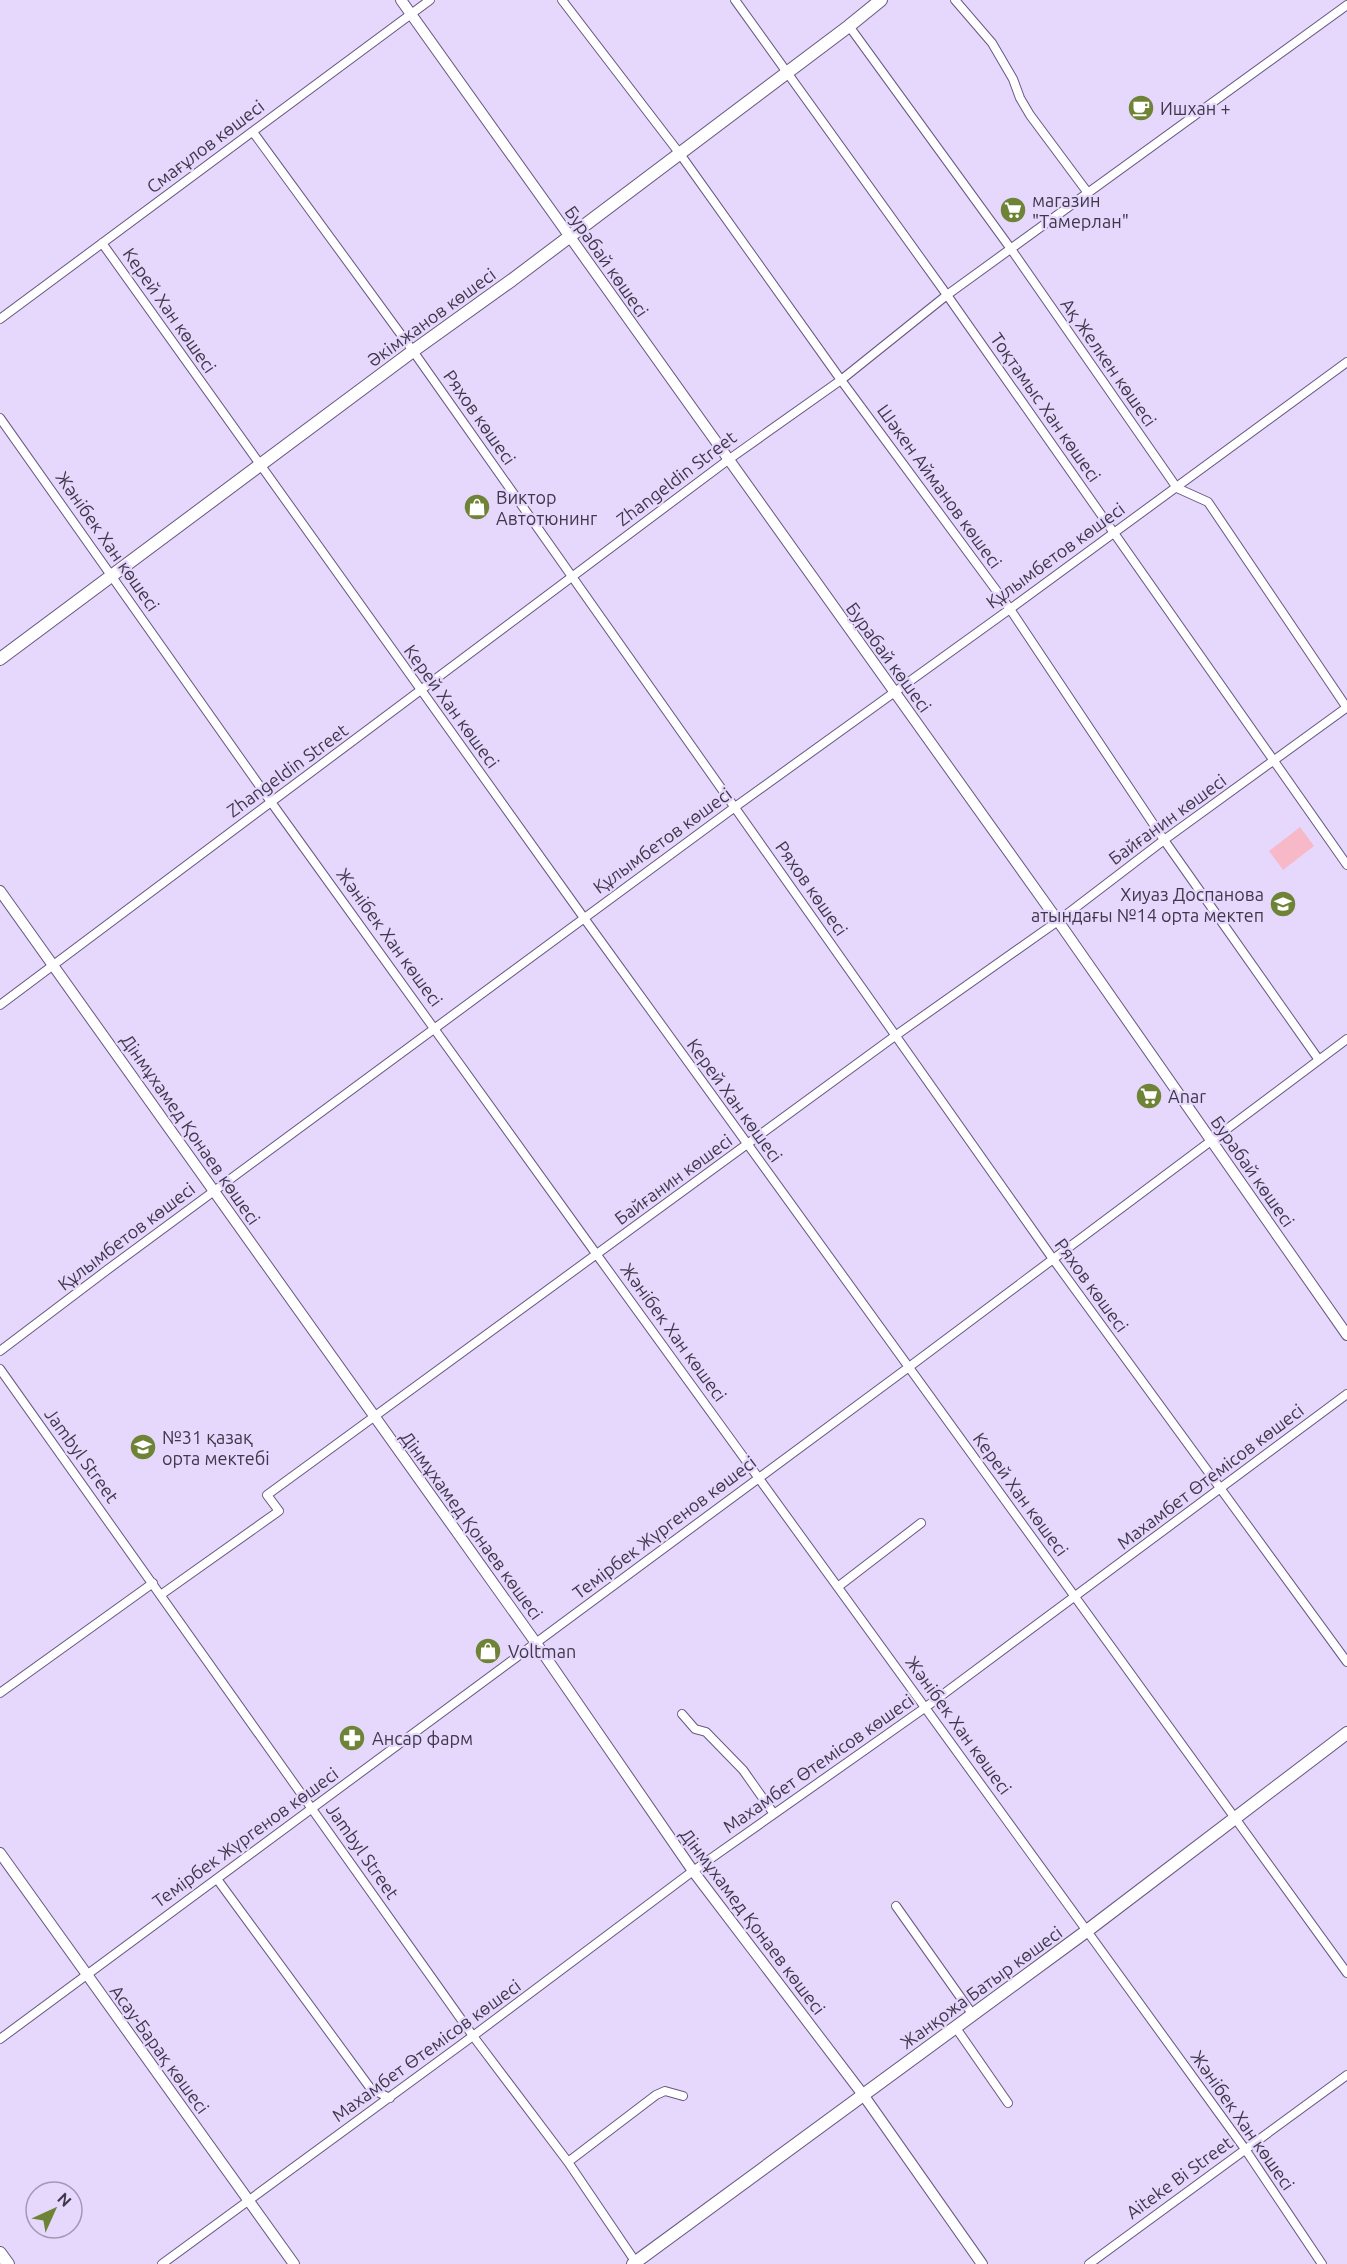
<svg xmlns="http://www.w3.org/2000/svg" width="1347" height="2264" viewBox="0 0 1347 2264" font-family="Ubuntu,sans-serif">
<rect width="100%" height="100%" fill="#e6d7fd"/>
<path fill="#f7b9c8" d="M1300,827L1314,846L1283,870L1269,851Z"/>
<g fill="none" stroke-linecap="round" stroke-linejoin="round">
<defs>
<path id="minor" d="M562,0L680,154L841,380L1010,609L1164,840L1319,1060
M735,0L947,295L1347,865
M955,0L992,43L1013,79L1020,98L1030,115L1088,193
M849,26L1011,249L1177,488L1208,502L1347,708
M253,132L413,351L1053,1259L1347,1662
M102,243L584,918L1347,1973
M0,319L430,0
M0,418L271,802L597,1255L1245,2149L1322,2264
M0,1005L728,460L841,380L947,295L1347,5
M0,1351L107,1270L735,807L1010,609L1347,362
M0,1369L473,2036L568,2162L637,2264
M839,1586L921,1523
M162,1594L279,1511L267,1495L895,1036L1058,921L1164,840L1346,708
M0,1693L153,1583
M682,1714L695,1729L706,1732L743,1770L774,1814
M217,1879L371,2089L390,2098
M896,1906L973,2015
M956,2028L1008,2103
M0,2039L909,1367L1347,1039
M568,2162L656,2095L665,2091L683,2096
M162,2264L473,2036L693,1871L926,1707L1347,1394
M1089,2264L1347,2075"/>
<path id="tertiary" d="M401,0L1058,921L1347,1335
M0,891L536,1643L693,1871L864,2096L982,2264
M0,1853L294,2264"/>
<path id="secondary" d="M0,659L413,351L512,280L849,26L881,0
M0,2253L8,2264
M633,2264L1088,1930L1347,1733"/>
</defs>
<use href="#minor" stroke="#685881" stroke-width="10"/>
<use href="#tertiary" stroke="#685881" stroke-width="12"/>
<use href="#secondary" stroke="#685881" stroke-width="14"/>
<use href="#minor" stroke="#fff" stroke-width="8"/>
<use href="#tertiary" stroke="#fff" stroke-width="10"/>
<use href="#secondary" stroke="#fff" stroke-width="12"/>
</g>
<defs>
<symbol id="cafe-disc" viewBox="-11 -11 22 22"><circle r="9.5" fill="#6e8335" stroke="#e6d7fd"/><path d="M-5.5-4.5H6V0H3Q3 3.5 0 3.5H-2.5Q-5.5 3.5-5.5 0ZM3-3.2v2h1.7v-2ZM-6 4.5H4V6H-6Z" fill="#fff"/></symbol>
<symbol id="supermarket-disc" viewBox="-11 -11 22 22"><circle r="9.5" fill="#6e8335" stroke="#e6d7fd"/><path d="M-6-5.5h2.5l.6 2H6L4.5 2H-2.5L-4.4-4H-6ZM-1.5 3.2a1.3 1.3 0 1 0 .1 0ZM3 3.2a1.3 1.3 0 1 0 .1 0Z" fill="#fff"/></symbol>
<symbol id="shop-disc" viewBox="-11 -11 22 22"><circle r="9.5" fill="#6e8335" stroke="#e6d7fd"/><path d="M-5-2.5h2.3a2.7 3.5 0 0 1 5.4 0H5L5.5 6h-11ZM-1.5-2.5h3a1.5 2.3 0 0 0-3 0Z" fill="#fff"/></symbol>
<symbol id="school-disc" viewBox="-11 -11 22 22"><circle r="9.5" fill="#6e8335" stroke="#e6d7fd"/><path d="M0-5L7-2L0 1L-7-2ZM-4 1L0 2.5L4 1V4Q0 6-4 4Z" fill="#fff"/></symbol>
<symbol id="pharmacy-disc" viewBox="-11 -11 22 22"><circle r="9.5" fill="#6e8335" stroke="#e6d7fd"/><path d="M-2-6h4v4h4v4h-4v4h-4v-4h-4v-4h4Z" fill="#fff"/></symbol>
</defs>
<g fill-rule="evenodd">
<use href="#cafe-disc" x="1126" y="93" width="30" height="30"/>
<use href="#supermarket-disc" x="998" y="195" width="30" height="30"/>
<use href="#shop-disc" x="462" y="492" width="30" height="30"/>
<use href="#school-disc" x="1268" y="889" width="30" height="30"/>
<use href="#supermarket-disc" x="1134" y="1081" width="30" height="30"/>
<use href="#school-disc" x="128" y="1432" width="30" height="30"/>
<use href="#shop-disc" x="473" y="1636" width="30" height="30"/>
<use href="#pharmacy-disc" x="337" y="1723" width="30" height="30"/>
</g>
<g text-anchor="middle" dominant-baseline="central" stroke-width="4.5" stroke-linejoin="round" paint-order="stroke">
<g font-size="18" fill="#3f384a" stroke="#e6d7fd" text-anchor="start">
<text x="1160" y="108">Ишхан +</text>
<text x="1032" y="200">магазин<tspan x="1032" dy="21">"Тамерлан"</tspan></text>
<text x="496" y="497">Виктор<tspan x="496" dy="21">Автотюнинг</tspan></text>
<text x="1264" y="894" text-anchor="end">Хиуаз Доспанова<tspan x="1264" dy="21">атындағы №14 орта мектеп</tspan></text>
<text x="1168" y="1096">Anar</text>
<text x="162" y="1437">№31 қазақ<tspan x="162" dy="21">орта мектебі</tspan></text>
<text x="508" y="1651">Voltman</text>
<text x="372" y="1738">Ансар фарм</text>
</g>
<g font-size="18" fill="#3f384a" stroke="#e6d7fd">
<text transform="translate(205 146) rotate(-37)">Смағұлов көшесі</text>
<text transform="translate(607 261) rotate(55)">Бурабай көшесі</text>
<text transform="translate(170 310) rotate(55)">Керей Хан көшесі</text>
<text transform="translate(431 317) rotate(-36)">Әкімжанов көшесі</text>
<text transform="translate(1109 362) rotate(55)">Ақ Желкен көшесі</text>
<text transform="translate(1046 407) rotate(55)">Тоқтамыс Хан көшесі</text>
<text transform="translate(480 417) rotate(55)">Ряхов көшесі</text>
<text transform="translate(676 478) rotate(-37)">Zhangeldin Street</text>
<text transform="translate(940 486) rotate(54)">Шәкен Айманов көшесі</text>
<text transform="translate(108 541) rotate(55)">Жәнібек Хан көшесі</text>
<text transform="translate(1055 555) rotate(-36)">Құлымбетов көшесі</text>
<text transform="translate(889 657) rotate(54)">Бурабай көшесі</text>
<text transform="translate(452 706) rotate(54)">Керей Хан көшесі</text>
<text transform="translate(287 770) rotate(-36)">Zhangeldin Street</text>
<text transform="translate(1167 819) rotate(-36)">Байғанин көшесі</text>
<text transform="translate(662 840) rotate(-36)">Құлымбетов көшесі</text>
<text transform="translate(812 888) rotate(55)">Ряхов көшесі</text>
<text transform="translate(390 937) rotate(54)">Жәнібек Хан көшесі</text>
<text transform="translate(735 1100) rotate(54)">Керей Хан көшесі</text>
<text transform="translate(191 1129) rotate(55)">Дінмұхамед Қонаев көшесі</text>
<text transform="translate(1253 1171) rotate(55)">Бурабай көшесі</text>
<text transform="translate(673 1179) rotate(-36)">Байғанин көшесі</text>
<text transform="translate(126 1236) rotate(-37)">Құлымбетов көшесі</text>
<text transform="translate(1092 1285) rotate(54)">Ряхов көшесі</text>
<text transform="translate(674 1332) rotate(54)">Жәнібек Хан көшесі</text>
<text transform="translate(82 1455) rotate(54)">Jambyl Street</text>
<text transform="translate(1210 1476) rotate(-37)">Махамбет Өтемісов көшесі</text>
<text transform="translate(1021 1494) rotate(54)">Керей Хан көшесі</text>
<text transform="translate(472 1525) rotate(54)">Дінмұхамед Қонаев көшесі</text>
<text transform="translate(664 1527) rotate(-37)">Темірбек Жүргенов көшесі</text>
<text transform="translate(959 1725) rotate(54)">Жәнібек Хан көшесі</text>
<text transform="translate(818 1763) rotate(-35)">Махамбет Өтемісов көшесі</text>
<text transform="translate(245 1837) rotate(-36)">Темірбек Жүргенов көшесі</text>
<text transform="translate(363 1851) rotate(55)">Jambyl Street</text>
<text transform="translate(753 1921) rotate(53)">Дінмұхамед Қонаев көшесі</text>
<text transform="translate(981 1987) rotate(-36)">Жанқожа Батыр көшесі</text>
<text transform="translate(160 2049) rotate(54)">Асау-Барақ көшесі</text>
<text transform="translate(426 2050) rotate(-36)">Махамбет Өтемісов көшесі</text>
<text transform="translate(1243 2120) rotate(55)">Жәнібек Хан көшесі</text>
<text transform="translate(1179 2177) rotate(-36)">Aiteke Bi Street</text>
</g>
</g>
<g transform="translate(54 2210) rotate(45)"><circle r="28" fill="#e6d7fd" stroke="#a397b5" stroke-width="1.5"/>
<path d="M0-4.5L10 22L0 15L-10 22Z" fill="#6e8335"/>
<text y="-9" font-size="16" font-weight="bold" text-anchor="middle" fill="#3f384a">N</text>
</g>
</svg>
